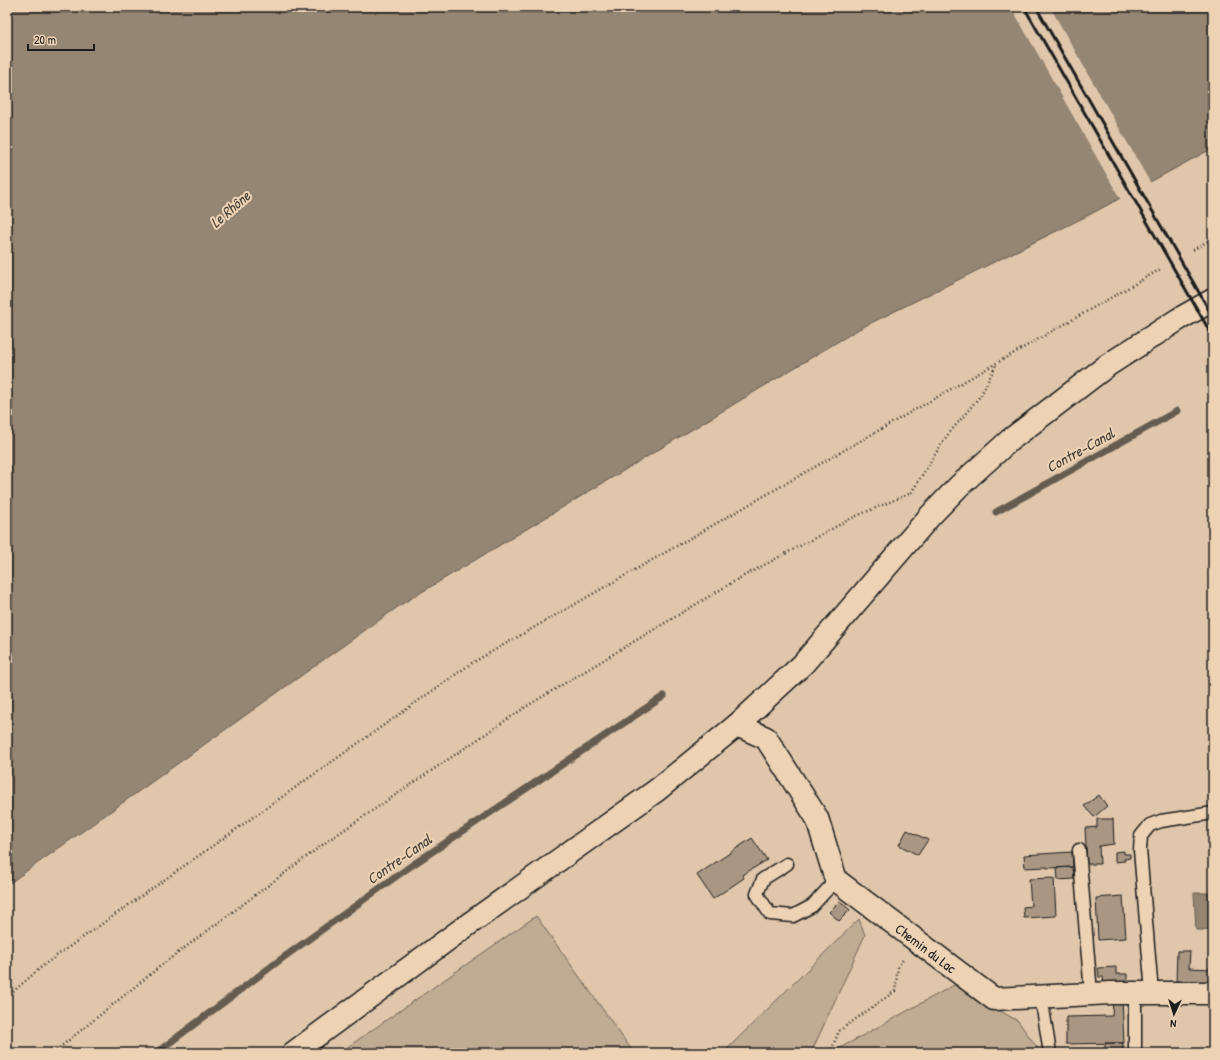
<svg xmlns="http://www.w3.org/2000/svg" width="1220" height="1060" viewBox="0 0 1220 1060" font-family="'Patrick Hand',sans-serif">
<rect width="100%" height="100%" fill="#e0c7ab"/>
<filter id="ink" filterUnits="userSpaceOnUse"><feTurbulence type="fractalNoise" baseFrequency=".025" numOctaves="2"/><feDisplacementMap in="SourceGraphic" scale="8" xChannelSelector="R" yChannelSelector="G"/><feConvolveMatrix kernelMatrix="1 2 1 2 8 2 1 2 1" color-interpolation-filters="sRGB"/></filter>
<g filter="url(#ink)">
<path fill="#c0ab93" stroke="#6e6458" d="M536,916L634,1053H339Z
M859,919L865,935L811,1053H723Z
M954,985L1018,1021L1041,1053H831Z"/>
<path fill="#958573" stroke="#655b50" d="M7,7H1213V148L1091,214L859,329L402,604L7,885Z
M1194,893H1210L1212,930H1196Z"/>
<path fill="#e0c7ab" d="M1011,7H1050L1151,184L1121,200Z"/>
<g fill="none" stroke-linecap="round" stroke-linejoin="round">
<path stroke="#655b50" stroke-width="7" d="M996,512L1177,411
M156,1053L284,957L408,868L664,696"/>
</g>
<path fill="#aa9783" stroke="#1c1c1c" d="M1099,795L1107,806L1094,817L1084,806Z
M1097,819H1113L1114,844L1099,846L1100,864H1087L1085,828L1097,827Z
M907,830L928,840L918,855L899,845Z
M752,838L767,860L742,875L744,878L713,899L697,875Z
M1124,851V854H1130V858L1124,859L1125,861L1115,862V852Z
M1072,852L1073,867L1047,868V867L1025,868L1024,855Z
M1073,867L1074,879L1058,880L1057,868Z
M1054,878L1056,916L1024,918L1023,907L1031,906L1029,879Z
M1123,896L1126,938L1098,940L1096,898Z
M840,901L850,910L839,921L829,912Z
M1177,951H1190L1189,968L1213,969V985H1176Z
M1116,967V974H1127V984L1104,985L1103,977H1099L1098,968Z
M1122,999L1124,1043L1066,1044V1017L1112,1016L1113,1000Z
M1105,1043H1123V1053H1105Z"/>
<g fill="none" stroke-linecap="round" stroke-linejoin="round">
<defs>
<path id="lane" d="M1079,850L1091,993
M787,864L763,879L757,894L770,914L793,916L812,906L836,880
M1152,993L1140,850L1141,836L1150,825L1161,821L1213,813
M1041,996L1050,1053
M1135,1053V993"/>
<path id="street" d="M737,725L766,738L817,818L836,880L994,999L1111,993H1213"/>
<path id="secondary" d="M293,1053L462,929L657,790L737,725L803,664L930,516L960,485L1010,440L1108,365L1179,319L1213,300"/>
</defs>
<use href="#lane" stroke="#1c1c1c" stroke-width="15"/>
<use href="#street" stroke="#1c1c1c" stroke-width="25"/>
<use href="#secondary" stroke="#1c1c1c" stroke-width="25"/>
<path stroke="#1c1c1c" stroke-width="2.5" stroke-dasharray="1 3" stroke-linecap="butt" d="M1193,250L1213,238
M7,997L45,964L472,663L1161,269
M53,1053L163,964L329,840L527,706L738,579L854,517L911,493L946,437L981,395L997,363
M830,1053L839,1031L895,991L898,967L904,958"/>
<use href="#lane" stroke="#edd2b4" stroke-width="12"/>
<use href="#street" stroke="#edd2b4" stroke-width="22"/>
<use href="#secondary" stroke="#edd2b4" stroke-width="22"/>
<path stroke="#1c1c1c" stroke-width="3" d="M1024,7L1213,337
M1036,7L1213,317"/>
</g>
</g>
<g text-anchor="middle" dominant-baseline="central" stroke-width="4" stroke-linejoin="round" paint-order="stroke">
<g font-size="14" fill="#1c1c1c" stroke="#edd2b4">
<text transform="translate(926 948) rotate(37)">Chemin du Lac</text>
</g>
<g font-size="15" font-style="italic" fill="#46413a" stroke="#edd2b4">
<text transform="translate(230 209) rotate(-41)">Le Rhône</text>
<text transform="translate(1080 450) rotate(-29)">Contre-Canal</text>
<text transform="translate(399 859) rotate(-35)">Contre-Canal</text>
</g>
</g>
<rect width="1220" height="1060" fill="none" stroke="#edd2b4" stroke-width="24"/>
<rect x="12" y="12" width="1196" height="1036" fill="none" stroke="#1c1c1c" stroke-width="1.5" filter="url(#ink)"/>
<g transform="translate(1174 1014) rotate(184)" stroke="#edd2b4" stroke-width="3" paint-order="stroke">
<path d="M0-3L7 15L0 10L-7 15Z" fill="#1c1c1c"/>
<text y="-6" font-size="11" font-weight="bold" text-anchor="middle" fill="#1c1c1c">N</text>
</g>
<path d="M28 44v6h66v-6" fill="none" stroke="#1c1c1c" stroke-width="2"/>
<text x="34" y="44" font-size="12" fill="#1c1c1c" stroke="#edd2b4" stroke-width="3" paint-order="stroke">20 m</text>
</svg>
